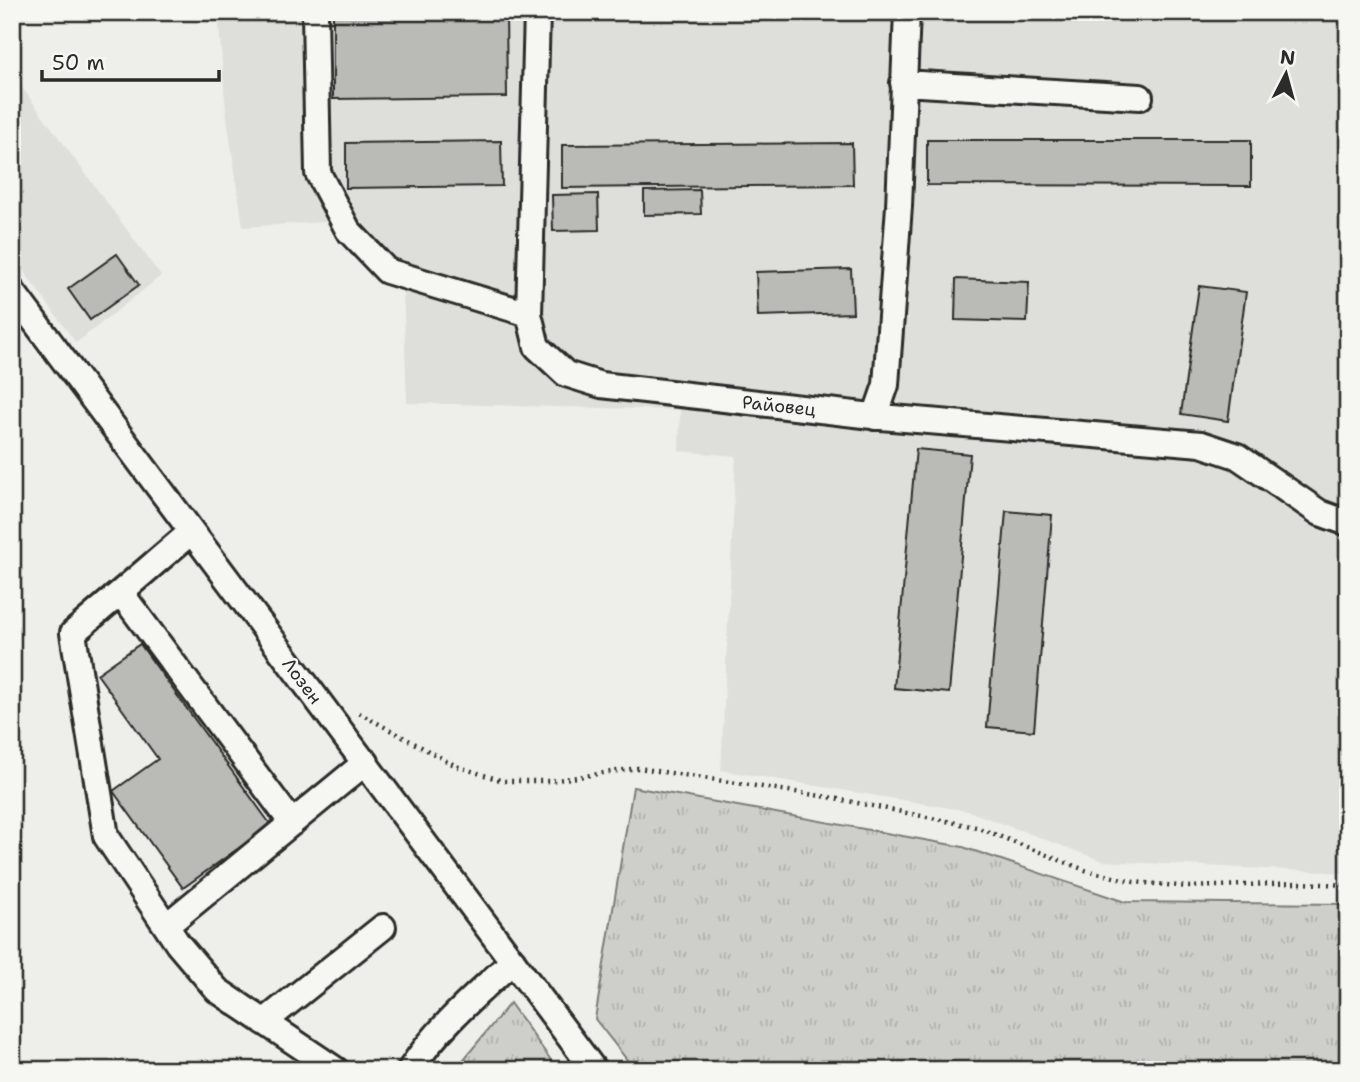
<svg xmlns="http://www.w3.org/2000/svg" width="1360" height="1082" viewBox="0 0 1360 1082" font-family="'Shantell Sans',sans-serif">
<defs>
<pattern id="grass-tufts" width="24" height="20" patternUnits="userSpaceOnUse" patternTransform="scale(1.75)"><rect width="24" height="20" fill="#cececa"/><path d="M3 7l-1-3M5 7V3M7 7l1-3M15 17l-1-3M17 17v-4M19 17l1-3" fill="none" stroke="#b1b1ae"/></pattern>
</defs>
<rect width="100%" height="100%" fill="#eeeeea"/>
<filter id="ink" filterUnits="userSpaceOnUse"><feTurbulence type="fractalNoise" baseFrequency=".0143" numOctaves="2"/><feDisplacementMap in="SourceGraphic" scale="14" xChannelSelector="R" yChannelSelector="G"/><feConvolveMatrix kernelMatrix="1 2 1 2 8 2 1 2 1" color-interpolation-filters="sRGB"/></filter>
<g filter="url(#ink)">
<path fill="#dededb" d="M218,12H1348V873L1103,861L968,811L721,770L736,456L679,451L680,410L407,403L403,289L385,282L326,222L243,227L226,111Z
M12,74L161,276L76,343L12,255Z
M12,842L19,926L20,1036L17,1070H12Z"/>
<path fill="url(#grass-tufts)" stroke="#7c7c7a" stroke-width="2" d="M633,787L963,847L1125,902L1348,904V1070H635L595,1019Z
M510,1003L558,1070H455Z"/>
<path fill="#babab7" stroke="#2b2b2b" stroke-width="2" d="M333,12H506L507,97L333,99Z
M1091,12H1149L1148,18Z
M927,140H1251V186L927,185Z
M501,141L502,186L346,188V143Z
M852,143L853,185L562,188V145Z
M700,190L701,214L644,215V191Z
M598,194L599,230L553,231L552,195Z
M117,254L139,285L90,320L68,289Z
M851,269L853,313L758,316L756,272Z
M956,279L1029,282L1027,322L955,320Z
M1199,286L1246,292L1228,421L1181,414Z
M916,449L970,454L949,693L894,688Z
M1006,511L1052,515L1034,731L987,727Z
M140,644L271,825L183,888L113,791L158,759L97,674Z"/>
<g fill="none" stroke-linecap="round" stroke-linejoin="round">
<defs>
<path id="minor" d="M315,12L318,173L348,230L387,271L529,314
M537,12L529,314L537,347L566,374L601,385L881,417L1201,444L1237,456L1320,513L1348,523
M903,83L1140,97
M12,291L594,1070
M875,417L886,385L899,206L907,12
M191,532L73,633L106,836L178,944L217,990L336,1070
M121,593L292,823
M166,926L366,762
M264,1022L383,927
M410,1070C437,1028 477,994 513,961"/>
</defs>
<use href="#minor" stroke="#2b2b2b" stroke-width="30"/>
<path stroke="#2b2b2b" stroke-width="4.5" stroke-dasharray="2 5" stroke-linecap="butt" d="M359,713L456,766L503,781H550L638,768L828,797L976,827L1085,870L1134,882L1190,887L1298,883L1348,885"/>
<use href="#minor" stroke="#f6f6f2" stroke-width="24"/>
</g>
</g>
<g text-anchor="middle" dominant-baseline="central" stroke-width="5" stroke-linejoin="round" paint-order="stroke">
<g font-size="18" fill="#2b2b2b" stroke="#f6f6f2">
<text transform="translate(779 406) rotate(6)">Райовец</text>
<text transform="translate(302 681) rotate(53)">Лозен</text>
</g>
</g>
<rect width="1360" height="1082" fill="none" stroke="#f6f6f2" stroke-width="42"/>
<rect x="21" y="21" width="1318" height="1040" fill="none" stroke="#2b2b2b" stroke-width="2.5" filter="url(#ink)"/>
<g transform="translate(1286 74) rotate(6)" stroke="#f6f6f2" stroke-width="5" paint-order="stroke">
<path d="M0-5L12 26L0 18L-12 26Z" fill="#2b2b2b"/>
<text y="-10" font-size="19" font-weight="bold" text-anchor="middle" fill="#2b2b2b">N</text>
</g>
<path d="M42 70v10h177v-10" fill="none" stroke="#2b2b2b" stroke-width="3.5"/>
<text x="52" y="70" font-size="21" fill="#2b2b2b" stroke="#f6f6f2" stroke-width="5" paint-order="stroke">50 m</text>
</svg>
